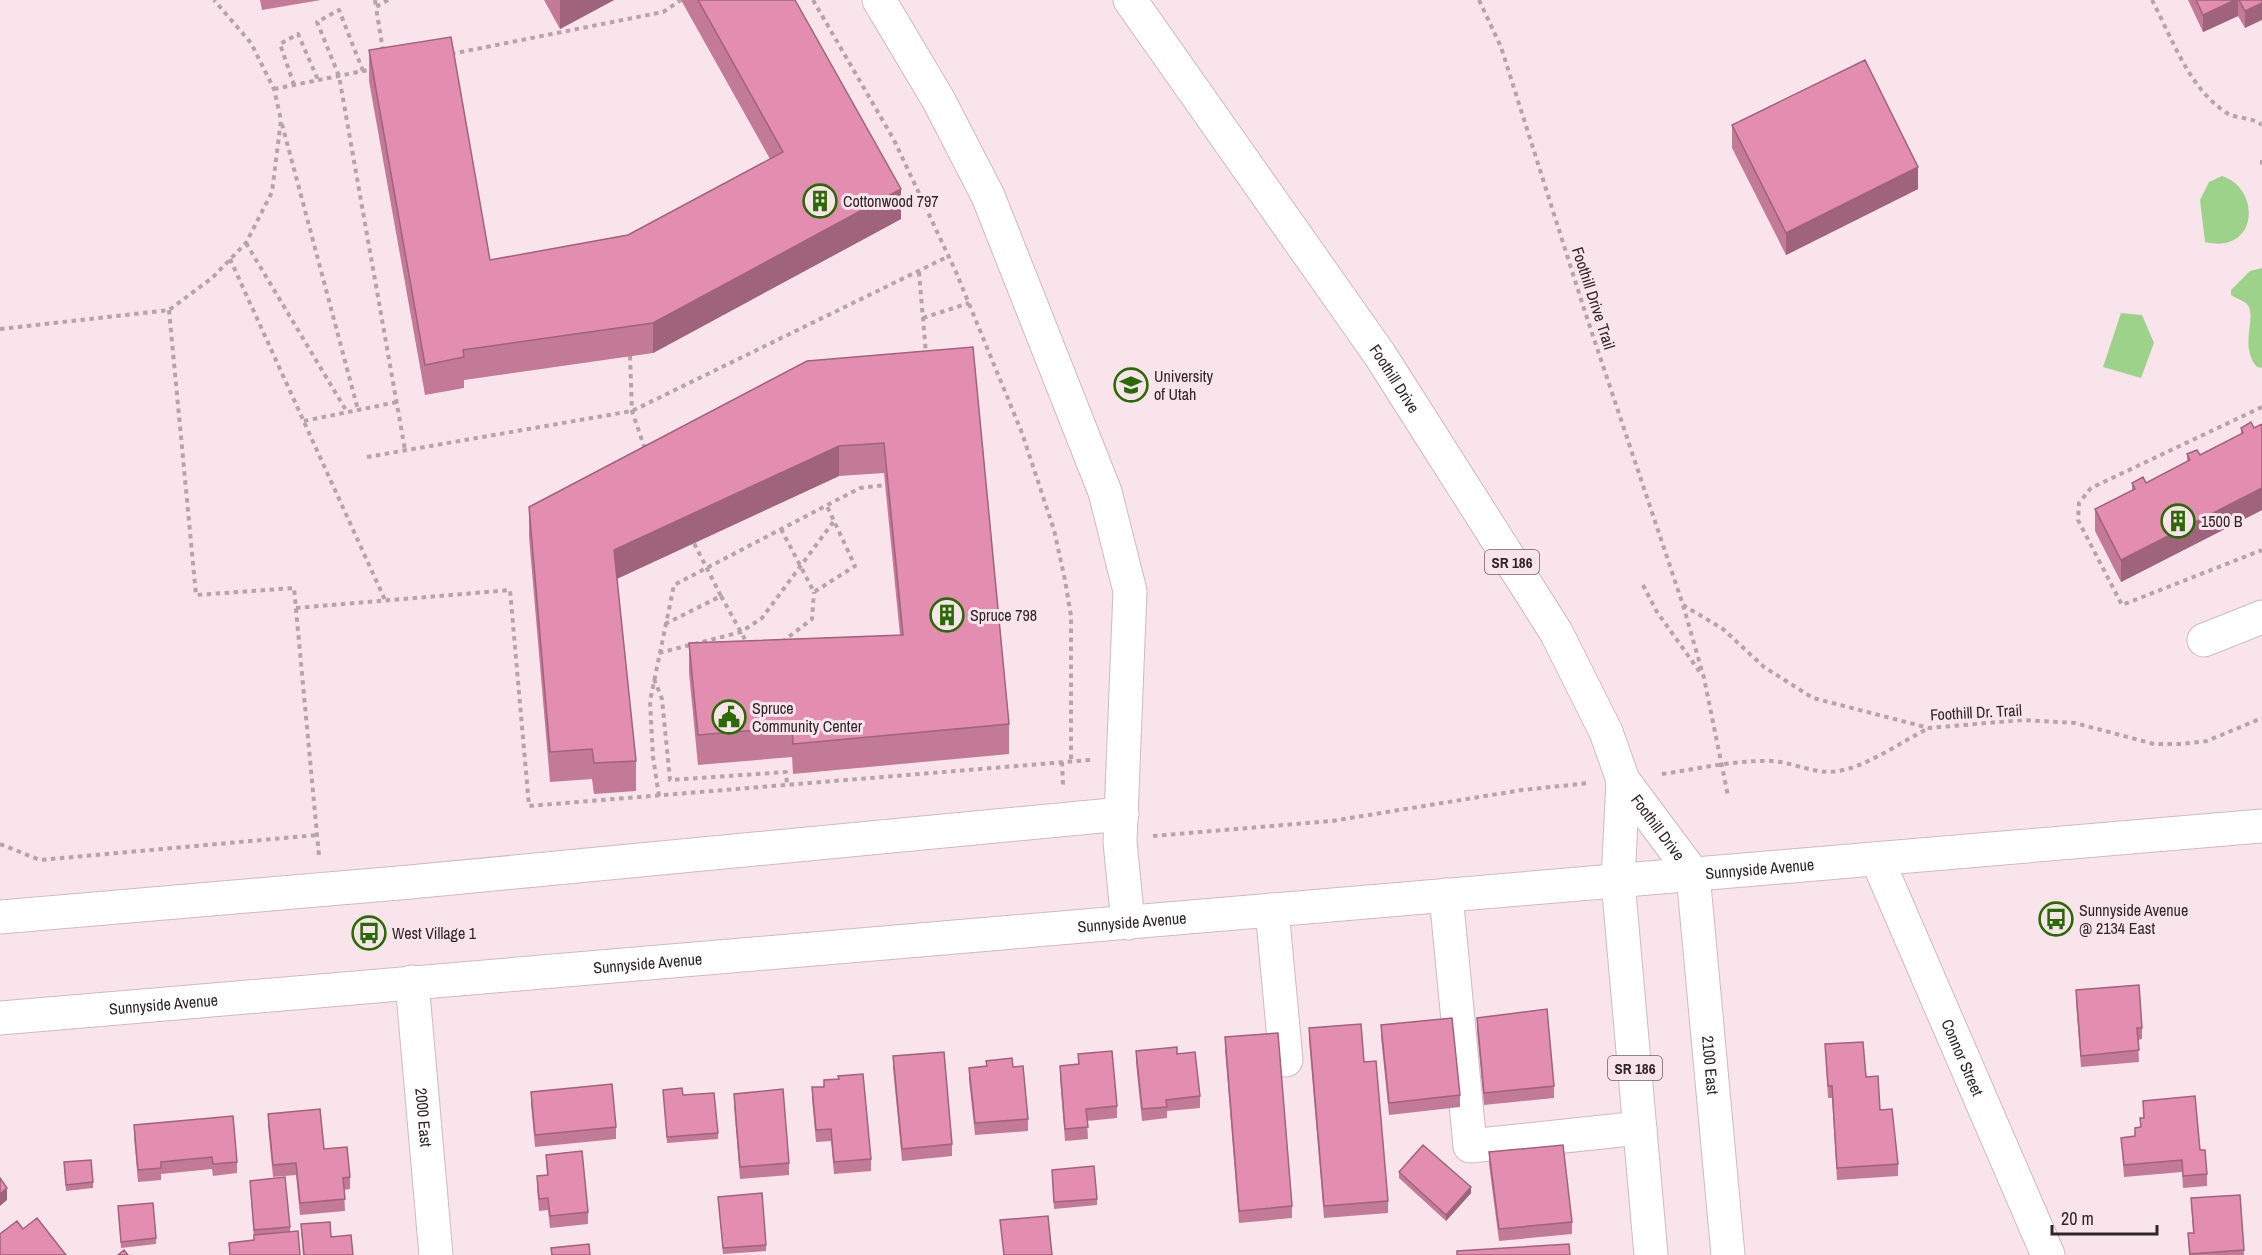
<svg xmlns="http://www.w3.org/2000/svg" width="2262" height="1255" viewBox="0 0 2262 1255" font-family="'Archivo Narrow',sans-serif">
<rect width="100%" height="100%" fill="#fae4ec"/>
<path fill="#9dd28b" d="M2222,176C2262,189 2258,255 2205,242L2200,200L2209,182Z
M2262,268V368L2257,367C2238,345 2258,317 2247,304C2244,301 2236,298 2231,295V290L2250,271Z
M2121,313L2142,315L2154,343L2141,378L2103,367Z"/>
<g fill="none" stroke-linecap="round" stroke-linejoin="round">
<defs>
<g id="minor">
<path d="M879,0L938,99L988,196L1105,492L1130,591L1120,842L1128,923"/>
<path d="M2204,640L2262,617"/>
<path id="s1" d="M1877,859L2048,1255"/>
<path d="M1446,895L1470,1146L1640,1128"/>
<path d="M1272,910L1286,1060"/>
<path d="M0,917L410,882L1122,814"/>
<path id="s2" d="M412,982L436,1255"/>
</g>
<g id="major">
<path id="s3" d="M1130,0L1380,355L1556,632L1606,732L1623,780L1693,874"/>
<path d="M1623,780L1618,881L1651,1255"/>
<path id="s4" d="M1693,874L1728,1255"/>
<path id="s5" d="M0,1018L2262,826"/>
</g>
</defs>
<use href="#minor" stroke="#cfbac1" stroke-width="35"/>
<use href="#major" stroke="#cfbac1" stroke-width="35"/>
<path stroke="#b5a4aa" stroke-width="4" stroke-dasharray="4.5 4.5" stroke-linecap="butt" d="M375,0L376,7
M813,0L894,140L956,272L1022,433L1054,530L1065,580L1071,616V761
M1479,0L1501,47L1585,312L1683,605L1704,678L1728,796
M2152,0C2172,38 2188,86 2224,111C2235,120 2251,116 2262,125
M383,51L376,7L388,0
M451,54L663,12L681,0
M363,71L339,10L317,22L339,76L405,450
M294,85L280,44L298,34L318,80
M274,89L373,69
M282,124L358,410
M2262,160V167
M246,243L347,412
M230,259L385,600
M919,272L926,354
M169,310L196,595L294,588L319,856
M923,318L969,303
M0,329L169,310L212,278L246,243L272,192L281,120L274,89L251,43L214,0
M630,356L632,411L645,449
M2262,407L2091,488L2079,503L2078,520L2122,605L2262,550
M304,421L397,402
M367,457L632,411L949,256
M781,529L814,592L855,566L827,506
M1643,585L1657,612L1702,675
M721,596L747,643
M1683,605L1723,629L1764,667L1813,698L1929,728L2022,720L2075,723L2154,744H2181L2207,741L2262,718
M296,608L510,590L529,806L1090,760
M665,624L721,596L694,543
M782,642L812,619L814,592
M659,653L741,632L762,618L834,521
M654,679L662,699L670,780L786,772L787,785
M1062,762L1063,785
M1662,774C1698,769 1734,760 1771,761C1794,762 1814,775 1838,771C1866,767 1903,741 1929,728
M659,796L653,757L650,701L674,585L860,488L885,485
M1153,836L1332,821L1522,790L1589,783
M0,844L40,860L317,835"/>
<use href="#minor" stroke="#fff" stroke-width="33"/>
<use href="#major" stroke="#fff" stroke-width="33"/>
</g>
<path fill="#c37a97" d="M260,0H321L262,10Z
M544,0H614L560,29Z
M681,0H795L901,219L653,353L464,380V388L425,395L369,81V50L490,260L628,235L770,159Z
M2188,0H2262L2245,28L2238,16L2203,32Z
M1732,125L1918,189L1786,255L1732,148Z
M973,347L1009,724V754L793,774L792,757L698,765L689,673V643L900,635L884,473L839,476L617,579L636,761V791L594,794L592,779L550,782L529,537V507Z
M2262,424V510L2121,582L2095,531V509L2132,490V483H2146L2187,461V454L2200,455L2241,435V428H2254Z
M2076,990L2142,1028V1039L2138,1040L2139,1062L2081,1067L2076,1002Z
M1477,1018L1554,1086V1098L1484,1105L1477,1030Z
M1381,1025L1460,1095V1107L1389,1115L1381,1037Z
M1309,1028L1388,1201V1213L1324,1218L1309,1040Z
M1225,1037L1292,1206V1218L1239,1223L1225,1049Z
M1825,1044L1866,1077L1898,1164V1176L1837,1180L1832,1098H1828Z
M1136,1051L1177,1054L1200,1096V1108L1167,1111V1118L1142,1121L1136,1063Z
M1078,1054L1117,1106V1118L1087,1121L1088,1139L1065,1141L1060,1078V1066L1078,1064Z
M893,1056L952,1144V1156L902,1161L893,1068Z
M1013,1067L1028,1119V1131L975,1135L969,1080V1068Z
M838,1076L871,1159V1171L834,1174L831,1141L816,1142L812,1099V1087H824V1080L838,1079Z
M663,1090L683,1095L718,1133V1139L667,1143Z
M531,1092L616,1127V1139L535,1147L531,1104Z
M734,1094L789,1163V1175L740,1179L734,1106Z
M2143,1101L2200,1150L2207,1174V1186L2183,1188L2182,1172L2124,1177L2121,1138L2135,1136V1128L2140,1127V1118H2144Z
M268,1114L324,1149L350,1177V1189L344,1190L345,1211L300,1215L296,1175L273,1177L268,1126Z
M134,1125L237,1162V1173L213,1176L212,1169L161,1174V1180L138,1182L134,1137Z
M1489,1152L1572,1222V1234L1499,1241L1489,1164Z
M546,1155L588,1212V1224L550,1228L548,1210L539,1211L537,1188V1176L547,1175Z
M64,1162L93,1182V1188L66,1191Z
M1399,1172L1471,1193L1446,1221L1399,1178Z
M1052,1176L1097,1199V1205L1054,1209Z
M250,1181L290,1227V1232L300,1255H230L229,1243L254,1240Z
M718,1197L766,1245V1251L723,1254Z
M2191,1198L2244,1250V1255H2189L2188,1233H2193Z
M118,1206L156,1238V1244L121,1248Z
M301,1224L353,1255H303Z"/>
<path fill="#9f637b" d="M560,0H614L560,29Z
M2235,0H2238V16L2203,32V15Z
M2262,3V20L2245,28V11Z
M1918,167V189L1786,255V233Z
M901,189V219L653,353V323Z
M839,446V476L614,580V550Z
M2262,488V510L2121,582V560Z
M1471,1187V1193L1446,1221V1215Z
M7,1188V1200L0,1206V1194Z"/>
<path fill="#e38eb0" stroke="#9f637b" stroke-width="1.5" d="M698,0H795L901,189L653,323L463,350L464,357L425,365L369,50L451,37L490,260L628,235L783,152Z
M2196,0H2235L2203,15Z
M2239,0H2262V3L2245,11Z
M1865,60L1918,167L1786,233L1732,125Z
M973,347L1009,724L793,744L792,727L698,735L689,643L903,635L884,443L839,446L614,550L636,761L594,763L592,749L550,752L529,507L807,361Z
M2251,422L2254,428L2262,424V488L2121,560L2095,509L2135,489L2132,483L2143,477L2146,483L2190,460L2187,454L2197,450L2200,455L2243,433L2241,428Z
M2139,985L2142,1028H2137L2139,1050L2081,1056L2076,990Z
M1547,1009L1554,1086L1484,1093L1477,1018Z
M1452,1018L1460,1095L1389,1103L1381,1025Z
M1361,1024L1364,1062L1376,1061L1388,1201L1324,1206L1309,1028Z
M1278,1033L1292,1206L1239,1211L1225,1037Z
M1863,1042L1866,1077L1878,1076L1880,1110L1892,1109L1898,1164L1837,1168L1832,1086H1828L1825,1044Z
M1177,1047V1054L1195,1052L1200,1096L1166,1100L1167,1107L1142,1109L1136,1051Z
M1112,1051L1117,1106L1086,1109L1088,1127L1065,1129L1060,1066L1079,1064L1078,1054Z
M944,1052L952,1144L902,1149L893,1056Z
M1012,1058L1013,1067L1023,1066L1028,1119L975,1123L969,1068L987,1066L986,1061Z
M863,1074L871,1159L834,1162L831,1129L816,1130L812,1087H824V1080L839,1079L838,1076Z
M612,1084L616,1127L535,1135L531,1092Z
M682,1088L683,1095L714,1093L718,1133L667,1137L663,1090Z
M783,1089L789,1163L740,1167L734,1094Z
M2195,1096L2200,1150H2205L2207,1174L2183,1176L2182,1160L2124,1165L2121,1138L2135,1136V1128L2141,1127L2140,1118H2144L2143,1101Z
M320,1109L324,1149L347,1147L350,1177L343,1178L345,1199L300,1203L296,1163L273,1165L268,1114Z
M233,1116L237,1162L213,1164L212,1157L161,1162V1168L138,1170L134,1125Z
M1423,1145L1471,1187L1446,1215L1399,1172Z
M1563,1145L1572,1222L1499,1229L1489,1152Z
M582,1151L588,1212L550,1216L548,1198L539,1199L537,1176L548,1175L546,1155Z
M91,1160L93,1182L66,1185L64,1162Z
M1094,1166L1097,1199L1054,1202L1052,1170Z
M285,1177L290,1227L254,1230L250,1181Z
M0,1178L7,1188L0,1194Z
M762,1193L766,1245L723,1248L718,1197Z
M2240,1195L2244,1250L2190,1254L2188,1233H2194L2191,1198Z
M153,1203L156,1238L121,1242L118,1206Z
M1048,1216L1052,1255H1004L1000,1220Z
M37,1218L66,1255H0V1234L17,1221L23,1229Z
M330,1222L331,1237L351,1235L353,1255H304L301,1224Z
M298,1231L300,1255H230L229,1243L254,1240V1235Z
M589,1244L590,1255H552L551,1248Z
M1569,1244L1570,1255H1457V1251Z
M124,1250L128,1255H118Z"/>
<defs>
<symbol id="building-ring" viewBox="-11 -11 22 22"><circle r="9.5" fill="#fae4ec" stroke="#296b00" stroke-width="1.5"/><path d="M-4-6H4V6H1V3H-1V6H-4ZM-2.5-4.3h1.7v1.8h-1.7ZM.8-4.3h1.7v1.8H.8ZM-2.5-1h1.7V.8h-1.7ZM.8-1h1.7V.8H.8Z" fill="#296b00"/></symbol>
<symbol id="university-ring" viewBox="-11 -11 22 22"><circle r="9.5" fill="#fae4ec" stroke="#296b00" stroke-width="1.5"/><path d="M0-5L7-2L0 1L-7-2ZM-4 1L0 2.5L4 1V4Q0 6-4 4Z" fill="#296b00"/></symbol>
<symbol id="civic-ring" viewBox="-11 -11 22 22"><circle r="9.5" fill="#fae4ec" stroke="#296b00" stroke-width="1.5"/><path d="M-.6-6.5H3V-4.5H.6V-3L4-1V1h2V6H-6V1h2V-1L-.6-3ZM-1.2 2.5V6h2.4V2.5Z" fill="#296b00"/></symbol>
<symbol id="bus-ring" viewBox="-11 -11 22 22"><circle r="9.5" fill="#fae4ec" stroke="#296b00" stroke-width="1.5"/><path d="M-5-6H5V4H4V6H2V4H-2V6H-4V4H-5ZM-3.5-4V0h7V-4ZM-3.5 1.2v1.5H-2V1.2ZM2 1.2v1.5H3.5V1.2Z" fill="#296b00"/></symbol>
</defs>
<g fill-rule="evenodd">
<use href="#building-ring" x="801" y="182" width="38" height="38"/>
<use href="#university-ring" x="1112" y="366" width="38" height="38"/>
<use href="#building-ring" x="2159" y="502" width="38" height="38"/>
<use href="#building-ring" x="928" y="596" width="38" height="38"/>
<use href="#civic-ring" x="710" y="698" width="38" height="38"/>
<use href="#bus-ring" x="2037" y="900" width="38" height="38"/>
<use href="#bus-ring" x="350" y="914" width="38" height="38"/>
</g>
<g text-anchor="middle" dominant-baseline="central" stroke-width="6" stroke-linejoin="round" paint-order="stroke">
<g fill="#fae4ec" stroke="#6b5f64" stroke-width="1.5">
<rect x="1485" y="550" width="54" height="24" rx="4.5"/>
<rect x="1608" y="1056" width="54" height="24" rx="4.5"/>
</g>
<g font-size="15" font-weight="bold" fill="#2e2629">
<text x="1512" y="562">SR 186</text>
<text x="1635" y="1068">SR 186</text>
</g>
<g font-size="16" fill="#2e2629" stroke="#fae4ec" text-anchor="start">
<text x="843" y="201">Cottonwood 797</text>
<text x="1154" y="376">University<tspan x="1154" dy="18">of Utah</tspan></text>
<text x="2201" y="521">1500 B</text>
<text x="970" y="615">Spruce 798</text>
<text x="752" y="708">Spruce<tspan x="752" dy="18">Community Center</tspan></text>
<text x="2079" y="910">Sunnyside Avenue<tspan x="2079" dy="18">@ 2134 East</tspan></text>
<text x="392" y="933">West Village 1</text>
</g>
<g font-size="16" fill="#2e2629" stroke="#fae4ec">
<text transform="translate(1594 298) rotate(72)">Foothill Drive Trail</text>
<text stroke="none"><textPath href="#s3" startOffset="462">Foothill Drive</textPath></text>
<text transform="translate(1976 712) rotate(-3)">Foothill Dr. Trail</text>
<text stroke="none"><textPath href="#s3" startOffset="984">Foothill Drive</textPath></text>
<text stroke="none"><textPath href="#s5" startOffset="1766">Sunnyside Avenue</textPath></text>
<text stroke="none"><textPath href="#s5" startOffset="1136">Sunnyside Avenue</textPath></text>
<text stroke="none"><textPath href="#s5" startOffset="650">Sunnyside Avenue</textPath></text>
<text stroke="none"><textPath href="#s5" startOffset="164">Sunnyside Avenue</textPath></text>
<text stroke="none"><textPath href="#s1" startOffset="216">Connor Street</textPath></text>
<text stroke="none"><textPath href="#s4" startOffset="192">2100 East</textPath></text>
<text stroke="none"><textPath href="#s2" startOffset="136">2000 East</textPath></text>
</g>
</g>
<path d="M2052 1225v9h105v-9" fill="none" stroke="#2e2629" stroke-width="3"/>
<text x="2061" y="1225" font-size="18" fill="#2e2629" stroke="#fae4ec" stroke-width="4.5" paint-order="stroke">20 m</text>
</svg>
